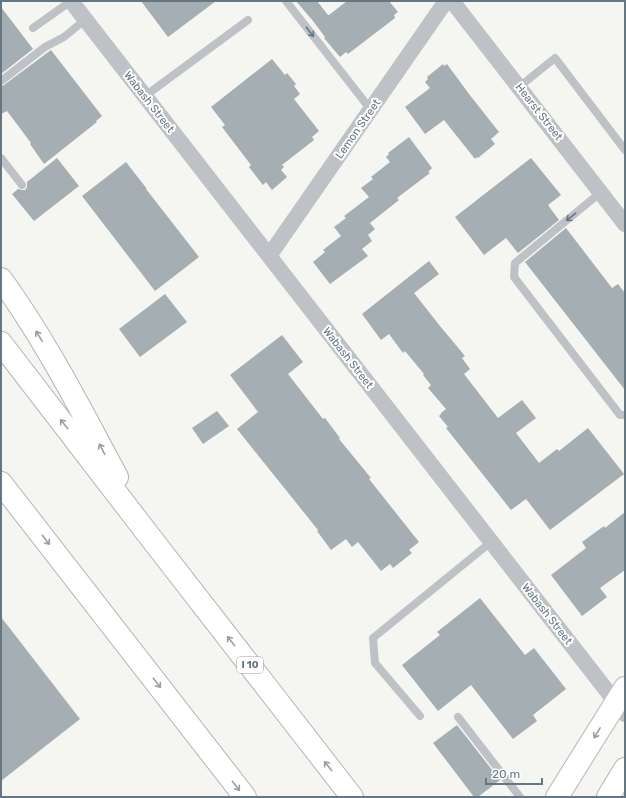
<svg xmlns="http://www.w3.org/2000/svg" width="626" height="798" viewBox="0 0 626 798" font-family="Rubik,sans-serif">
<rect width="100%" height="100%" fill="#f5f5f1"/>
<path fill="#a5aeb3" d="M141,1H216L168,37Z
M296,1H317L328,15H329L347,1H389L398,12L394,15L395,18L348,54L346,52L340,57L324,38L325,37L313,21Z
M1,7L33,49L1,74Z
M51,50L102,116L96,121L97,122L44,164L30,144L31,143L7,111L1,114V86L4,85Z
M272,59L285,75L287,73L296,84L294,86L300,94L294,99L319,131L312,137L314,140L282,165L284,167L281,170L287,177L272,190L266,182L263,185L249,167L251,165L222,127L225,125L211,107Z
M443,64L444,66L447,64L469,94L499,132L491,139L495,144L478,158L477,157L475,159L444,120L425,134L405,107L430,88L425,82L428,79L427,77Z
M409,137L432,168L428,172L430,173L397,198L399,200L370,223L375,229L368,235L372,241L362,249L368,256L330,284L313,262L325,252L323,250L341,236L334,227L346,218L344,216L369,197L361,188L373,179L371,177L390,162L386,157L389,154L388,153Z
M57,158L79,186L34,221L12,194L18,189L22,190H25L27,187V182Z
M531,158L561,195L548,205L559,220L518,253L506,238L484,255L455,217Z
M126,162L147,189H146L199,257L155,291L82,196Z
M566,228L612,288L618,284L625,293V390L525,262Z
M429,261L439,274L414,293L440,326L465,356L462,358L470,369L464,374L498,418L522,400L536,418L516,433L539,463L557,449L559,451L588,428L624,474L550,530L526,499L511,510L446,428L448,427L439,416L441,414V413L446,409L428,388L431,385L423,375L424,374L405,351L403,353L389,334L381,340L362,314Z
M165,294L187,322L140,357L119,329Z
M282,335L303,362L288,374L323,419L325,418L340,438L339,439L371,478L369,479L419,542L409,550L412,553L393,568L390,564L381,571L358,542L352,547L346,539L331,550L317,531L318,530L237,429L258,412L230,375Z
M217,411L229,426L203,444L192,428Z
M625,512V570L600,588L607,597L582,616L551,575L586,548L582,542L604,526L605,528Z
M480,598L525,655L534,648L566,689L533,715L537,721L513,739L471,685L438,711L402,665L440,635L437,632Z
M1,617L80,719L1,781Z
M457,725L500,780L478,797H474L433,743Z"/>
<g fill="none" stroke-linecap="round" stroke-linejoin="round">
<defs>
<path id="secondary" d="M557,797L625,688
M608,797L625,769"/>
<path id="highway" d="M1,279C46,341 81,410 117,477
M1,343L147,533L352,797
M1,483L245,797"/>
</defs>
<use href="#secondary" stroke="#b0b6ba" stroke-width="24"/>
<use href="#highway" stroke="#b1b5b8" stroke-width="24"/>
<path stroke="#bec2c6" stroke-width="8" d="M286,1L371,110
M33,28L71,1
M1,81L45,47L64,37L86,19
M519,87L555,58L625,150
M145,96L248,20
M1,158L22,185
M601,192L515,263L514,277L620,415H625
M420,716L375,663L373,638L491,542
M458,717L520,797"/>
<path stroke="#bec2c6" stroke-width="16" d="M71,1L625,714
M452,1L625,224
M269,256L446,1"/>
<use href="#secondary" stroke="#fff" stroke-width="22"/>
<use href="#highway" stroke="#fff" stroke-width="22"/>
</g>
<defs><path id="oneway-shaft" d="M-6 0H5M1.5-3L5.5 0L1.5 3" fill="none" stroke-width="1.6" stroke-linecap="round" stroke-linejoin="round"/></defs>
<g stroke="#647783">
<use href="#oneway-shaft" transform="translate(310 32) rotate(52)"/>
<use href="#oneway-shaft" transform="translate(571 217) rotate(141)"/>
</g>
<g stroke="#92a0a8">
<use href="#oneway-shaft" transform="translate(39 336) rotate(-122)"/>
<use href="#oneway-shaft" transform="translate(64 424) rotate(-128)"/>
<use href="#oneway-shaft" transform="translate(102 449) rotate(-118)"/>
<use href="#oneway-shaft" transform="translate(46 540) rotate(52)"/>
<use href="#oneway-shaft" transform="translate(231 641) rotate(-128)"/>
<use href="#oneway-shaft" transform="translate(157 683) rotate(52)"/>
<use href="#oneway-shaft" transform="translate(597 733) rotate(122)"/>
<use href="#oneway-shaft" transform="translate(328 766) rotate(-128)"/>
<use href="#oneway-shaft" transform="translate(236 786) rotate(52)"/>
</g>
<g text-anchor="middle" dominant-baseline="central" stroke-width="4" stroke-linejoin="round" paint-order="stroke">
<rect fill="#fff" stroke="#92a0a8" stroke-width="1" x="237" y="657" width="26" height="16" rx="3"/>
<g font-size="10" font-weight="bold" fill="#647783">
<text x="250" y="665">I 10</text>
</g>
<g font-size="11" fill="#647783" stroke="#fff">
<text transform="translate(149 102) rotate(52)">Wabash Street</text>
<text transform="translate(539 112) rotate(52)">Hearst Street</text>
<text transform="translate(358 129) rotate(-55)">Lemon Street</text>
<text transform="translate(348 358) rotate(52)">Wabash Street</text>
<text transform="translate(547 614) rotate(52)">Wabash Street</text>
</g>
</g>
<rect width="626" height="798" fill="none" stroke="#647783" stroke-width="4"/>
<path d="M486 778v6h56v-6" fill="none" stroke="#647783" stroke-width="2"/>
<text x="492" y="778" font-size="12" fill="#647783" stroke="#ffffff" stroke-width="3" paint-order="stroke">20 m</text>
</svg>
